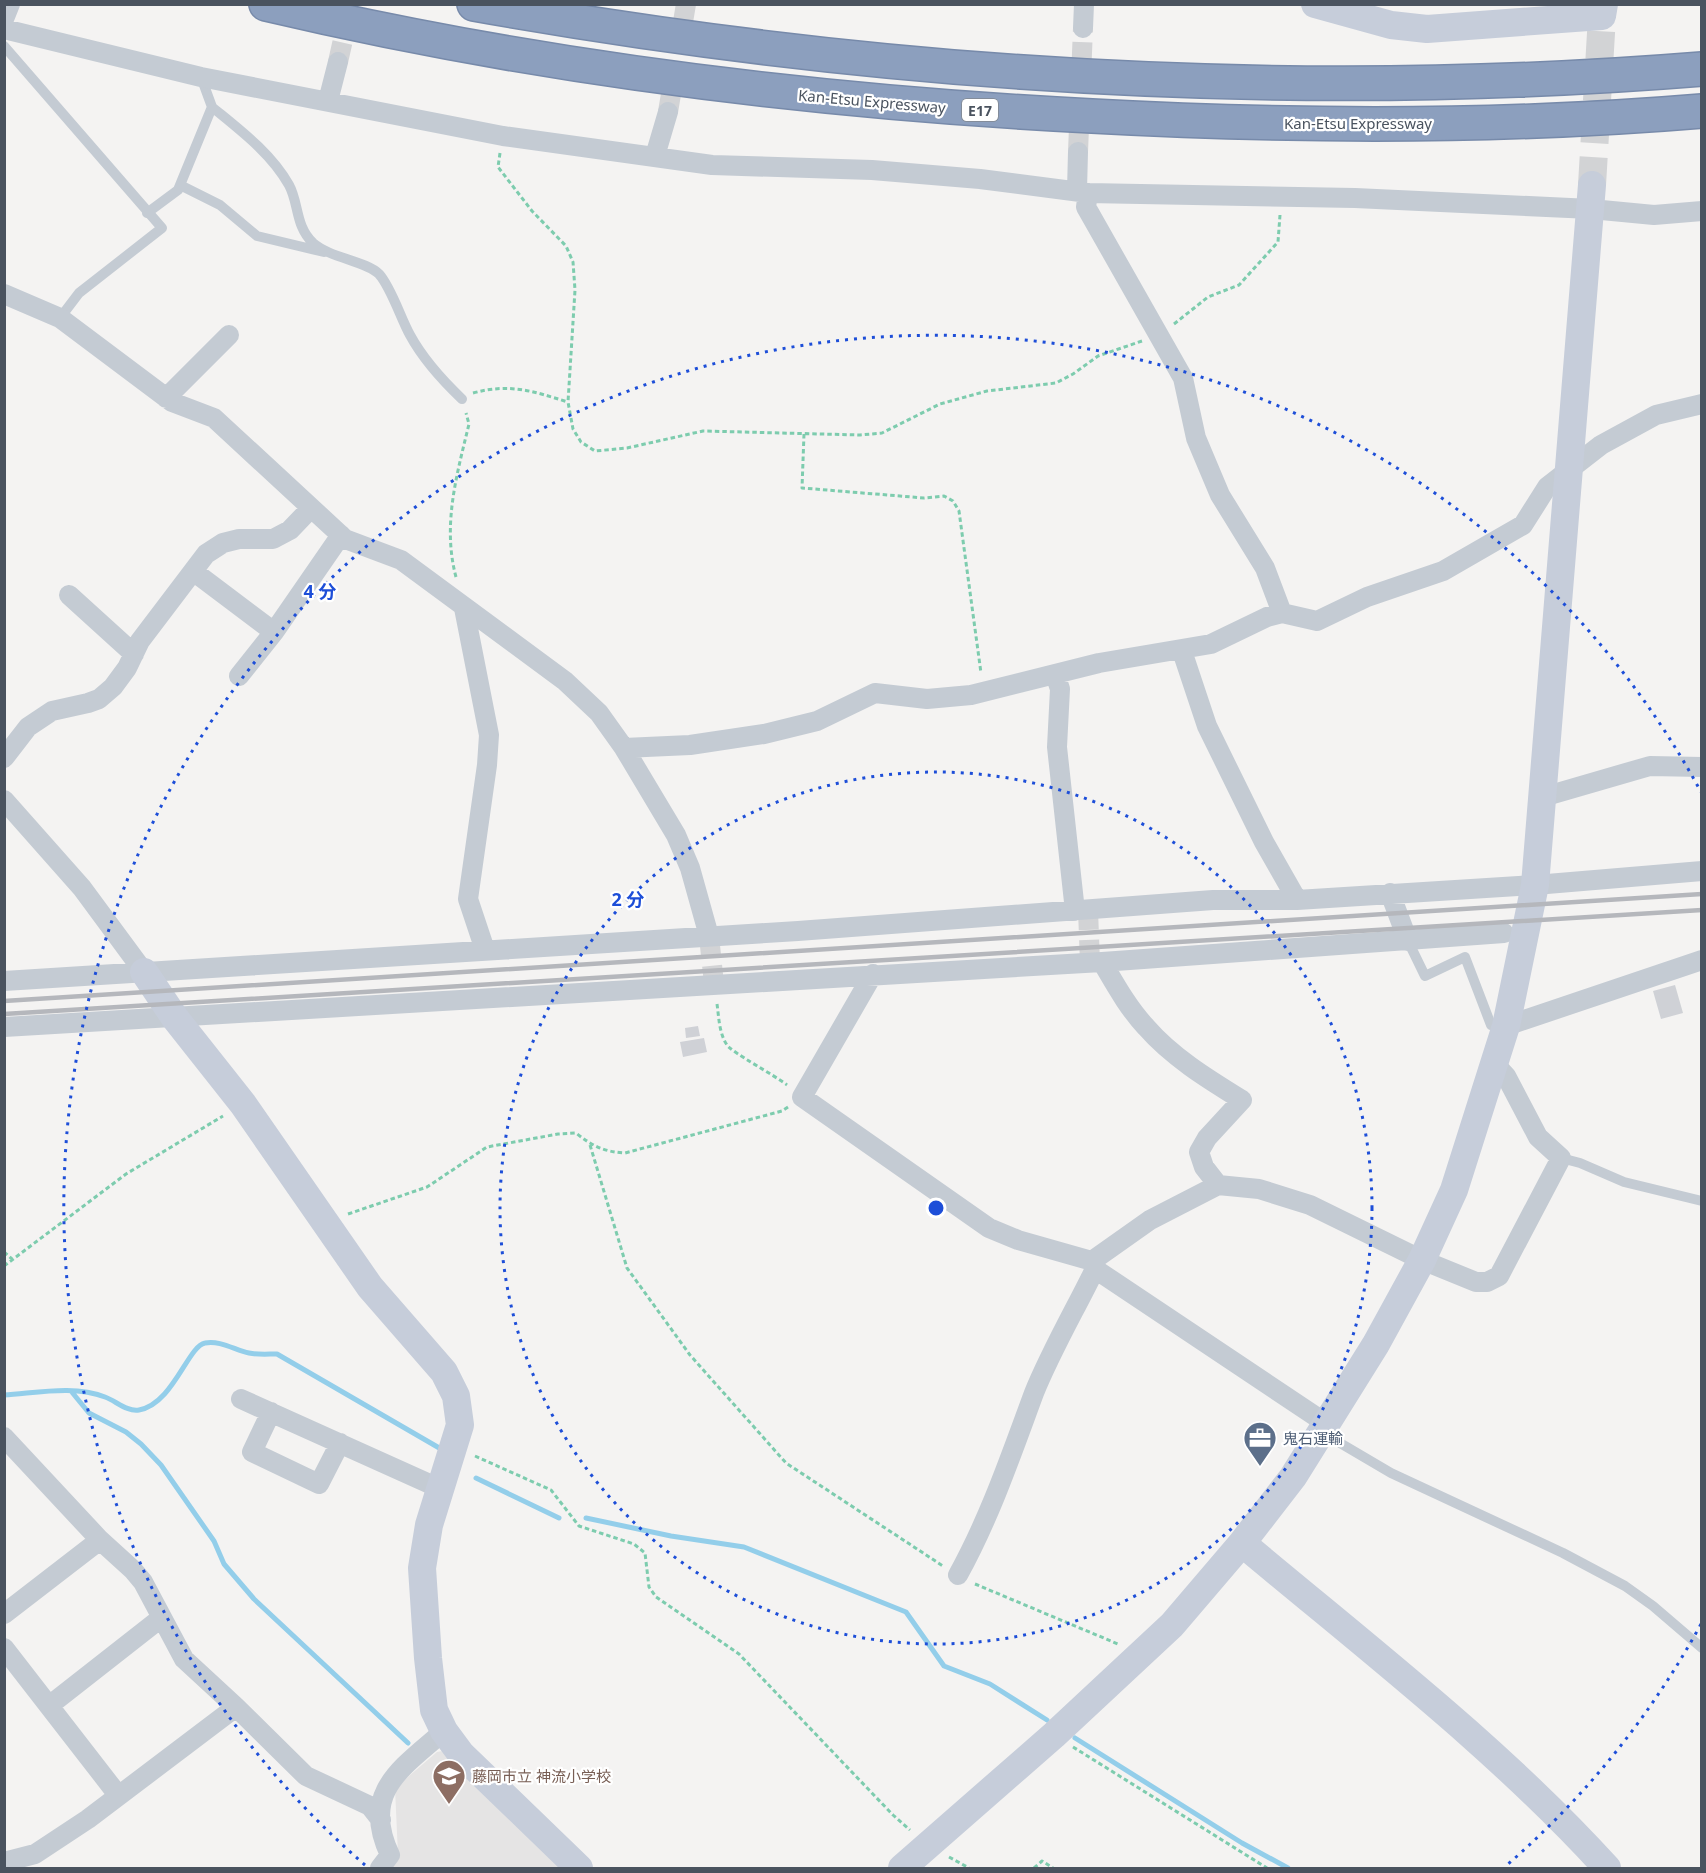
<svg xmlns="http://www.w3.org/2000/svg" width="1706" height="1873" viewBox="0 0 1706 1873" font-family="'Noto Sans','Noto Sans JP',sans-serif">
<rect width="100%" height="100%" fill="#f4f3f2"/>
<path fill="#e5e4e4" d="M448,1750L568,1868H390L396,1863L398,1855L395,1788L437,1752Z"/>
<g fill="none" stroke-linecap="round" stroke-linejoin="round">
<path stroke="#93ceea" stroke-width="5" d="M71,1391L89,1413L126,1432L141,1444L161,1465L214,1541L224,1564L254,1599L408,1743
M4,1395C37,1393 74,1385 105,1397C116,1401 127,1412 139,1410C173,1404 188,1346 205,1343C220,1340 235,1350 249,1353C258,1355 268,1354 277,1354L441,1449
M476,1478L559,1518
M586,1518L671,1536L744,1547L906,1612L944,1666L990,1684L1047,1720
M1075,1738L1242,1843L1288,1868"/>
</g>
<path fill="#cfd1d6" d="M1675,985L1683,1013L1661,1019L1653,991Z
M698,1026L700,1036L686,1038L685,1028Z
M704,1038L707,1052L683,1057L680,1042Z"/>
<g fill="none" stroke-linecap="round" stroke-linejoin="round">
<path stroke="#d2d3d5" stroke-width="20" stroke-dasharray="20 10" stroke-linecap="butt" d="M338,62L351,4
M668,112L686,4
M1078,152L1083,28
M1088,910L1090,963
M709,936L714,984"/>
<path stroke="#d2d3d5" stroke-width="28" stroke-dasharray="28 14" stroke-linecap="butt" d="M1592,185L1602,16"/>
<defs>
<path id="highway" d="M266,4C538,68 814,102 1092,116C1295,127 1499,128 1702,111
M474,4C878,76 1292,102 1702,69"/>
</defs>
<use href="#highway" stroke="#778aaa" stroke-width="36"/>
<path stroke="#7dccae" stroke-width="3" stroke-dasharray="4.5 3" stroke-linecap="butt" d="M500,153L498,167L532,211L566,246L573,262L575,290L568,402L573,429L581,442L595,451L627,448L703,431L860,435L882,433L940,404L987,391L1056,383L1073,374L1098,356L1142,341
M1174,324L1208,297L1239,285L1278,242L1280,215
M473,393C510,383 532,391 568,402
M804,434L802,488L924,498L944,496L953,501L959,511L981,673
M456,577C442,525 457,474 469,424L466,413
M717,1004C719,1018 719,1033 727,1045C731,1052 776,1076 787,1085
M590,1145L627,1268L690,1355L786,1463L943,1566
M348,1214L427,1187L487,1147L558,1134L576,1133C592,1146 605,1152 625,1153L782,1111L788,1107
M4,1252L12,1259
M4,1266L126,1174L223,1116
M475,1456L551,1490L579,1526L634,1544L645,1553L649,1587L656,1597L739,1654L893,1815L910,1830
M975,1584L1118,1644
M1073,1747L1267,1868
M949,1857L969,1868
M1034,1868L1042,1861L1053,1868"/>
<path stroke="#c4cbd3" stroke-width="10" d="M4,46L162,228L79,293L60,318
M212,107C240,130 271,153 289,185C299,203 295,226 313,243C330,258 366,261 379,274C391,287 401,319 410,335C423,359 442,380 462,399
M180,185L220,205L257,236L324,252
M147,213L178,190L212,107L201,77
M1408,941L1425,976L1465,957L1491,1025L1505,1026
M1561,1158L1580,1163L1624,1182L1702,1201
M1323,1433L1391,1473L1563,1553L1625,1586L1653,1606L1702,1648"/>
<path stroke="#c4cbd3" stroke-width="20" d="M4,19L10,4
M1083,28L1084,4
M4,29L201,77L503,136L712,165L872,170L980,179L1088,193L1355,198L1591,209L1654,215L1702,211
M328,101L338,62
M655,156L668,112
M1077,190L1078,152
M1088,193L1086,207L1183,378L1196,438L1220,495L1265,568L1282,613L1317,621L1367,597L1443,571L1523,525L1547,487L1601,445L1656,415L1702,404
M4,294L60,318L172,402L214,418L345,539L401,560L565,681L599,713L624,748L676,835L690,868L709,936
M166,398L229,335
M193,571L274,632
M69,595L134,654
M464,608L489,735L487,765L468,899L485,950
M1182,651L1207,726L1264,842L1297,900
M1055,674L1060,689L1057,747L1075,911
M239,676L274,632L341,535
M624,748L690,745L764,734L817,721L875,693L927,699L971,695L1099,663L1211,644L1267,617L1282,613
M4,758L28,727L52,711L88,703L99,699L113,687L127,668L140,641L206,554L223,543L239,539H273L290,530L311,508
M1543,797L1650,766L1702,767
M4,800L82,888L144,972
M1390,893L1408,941
M1102,962C1115,984 1128,1008 1146,1027C1172,1057 1208,1079 1242,1100L1207,1138L1199,1152L1204,1167L1218,1185
M873,974L802,1097L989,1228L1018,1240L1092,1261L1095,1269L1327,1424
M4,981L798,931L1213,900H1297L1535,885L1702,871
M1506,1026L1702,960
M4,1027L1102,962L1504,933
M1092,1261L1150,1220L1218,1185L1259,1189L1310,1205L1422,1260L1476,1282H1487L1499,1276L1561,1158L1538,1137L1506,1076L1493,1062
M241,1399L441,1489
M271,1412L252,1452L319,1484L340,1443
M4,1437L100,1540L133,1570L143,1582L184,1659L236,1707
M958,1575C990,1517 1011,1455 1034,1393C1051,1351 1075,1310 1095,1269
M4,1614L100,1540
M4,1648L118,1795
M50,1705L161,1618
M4,1862L35,1854L88,1819L236,1707L306,1776L370,1806L381,1820
M380,1868L390,1855C360,1792 402,1768 444,1731"/>
<path stroke="#c6cdda" stroke-width="28" d="M1315,4L1391,25L1427,29L1602,16L1604,4
M144,972L175,1018L243,1104L370,1287L444,1372L456,1396L460,1425L429,1525L422,1568L428,1658L434,1710L444,1731L461,1754L579,1868
M1242,1543C1366,1647 1498,1748 1607,1868
M902,1868L1054,1735L1172,1625L1242,1543L1293,1477L1376,1344L1422,1260L1454,1190L1506,1026L1535,885L1592,185"/>
<use href="#highway" stroke="#8c9fbe" stroke-width="33"/>
<path stroke="#b5b7bc" stroke-width="4.5" d="M4,1001L1702,894
M4,1014L1702,910"/>
</g>
<g fill="none" stroke="#1d4ed8" stroke-width="3" stroke-dasharray="3 6">
<circle cx="936" cy="1208" r="436"/>
<path d="M1701 1624A871 871 0 0 1 1507 1865M365 1865A871 871 0 1 1 1701 792"/>
</g>
<defs>
<symbol id="office-pin" viewBox="-11 -11 22 30"><path d="M0 17L-7.5 6A9.5 9.5 0 1 1 7.5 6Z" fill="#5c6f8a" stroke="#fff"/><path d="M-6-3h4V-5.5h4V-3h4V5H-6ZM-1-4.5V-3h2v-1.5ZM-6 0V1H6V0Z" fill="#fff"/></symbol>
<symbol id="school-pin" viewBox="-11 -11 22 30"><path d="M0 17L-7.5 6A9.5 9.5 0 1 1 7.5 6Z" fill="#8d6e63" stroke="#fff"/><path d="M0-5L7-2L0 1L-7-2ZM-4 1L0 2.5L4 1V4Q0 6-4 4Z" fill="#fff"/></symbol>
</defs>
<g fill-rule="evenodd">
<use href="#office-pin" x="1241" y="1419" width="38" height="52"/>
<use href="#school-pin" x="430" y="1757" width="38" height="52"/>
</g>
<g text-anchor="middle" dominant-baseline="central" stroke-width="4.5" stroke-linejoin="round" paint-order="stroke">
<rect fill="#fff" stroke="#80878f" stroke-width="1.5" x="962" y="99" width="36" height="22" rx="4.5"/>
<g font-size="14" font-weight="bold" fill="#4a535f">
<text x="980" y="110">E17</text>
</g>
<g font-size="15" fill="#4a535f" stroke="#fff">
<text transform="translate(872 101) rotate(5)">Kan-Etsu Expressway</text>
<text x="1358" y="123">Kan-Etsu Expressway</text>
</g>
<g font-size="15" fill="#4e5e75" stroke="#fff" text-anchor="start">
<text x="1283" y="1438">鬼石運輸</text>
</g>
<g font-size="15" fill="#785e54" stroke="#fff" text-anchor="start">
<text x="472" y="1776">藤岡市立 神流小学校</text>
</g>
</g>
<circle cx="936" cy="1208" r="9" fill="#1d4ed8" stroke="#fff" stroke-width="3"/>
<g font-size="18" text-anchor="middle" font-weight="bold" fill="#1d4ed8" stroke="#fff" stroke-width="4.5" stroke-linejoin="round" paint-order="stroke">
<text x="320" y="598">4 分</text>
<text x="628" y="906">2 分</text>
</g>
<rect width="1706" height="1873" fill="none" stroke="#4a535f" stroke-width="12"/>
</svg>
